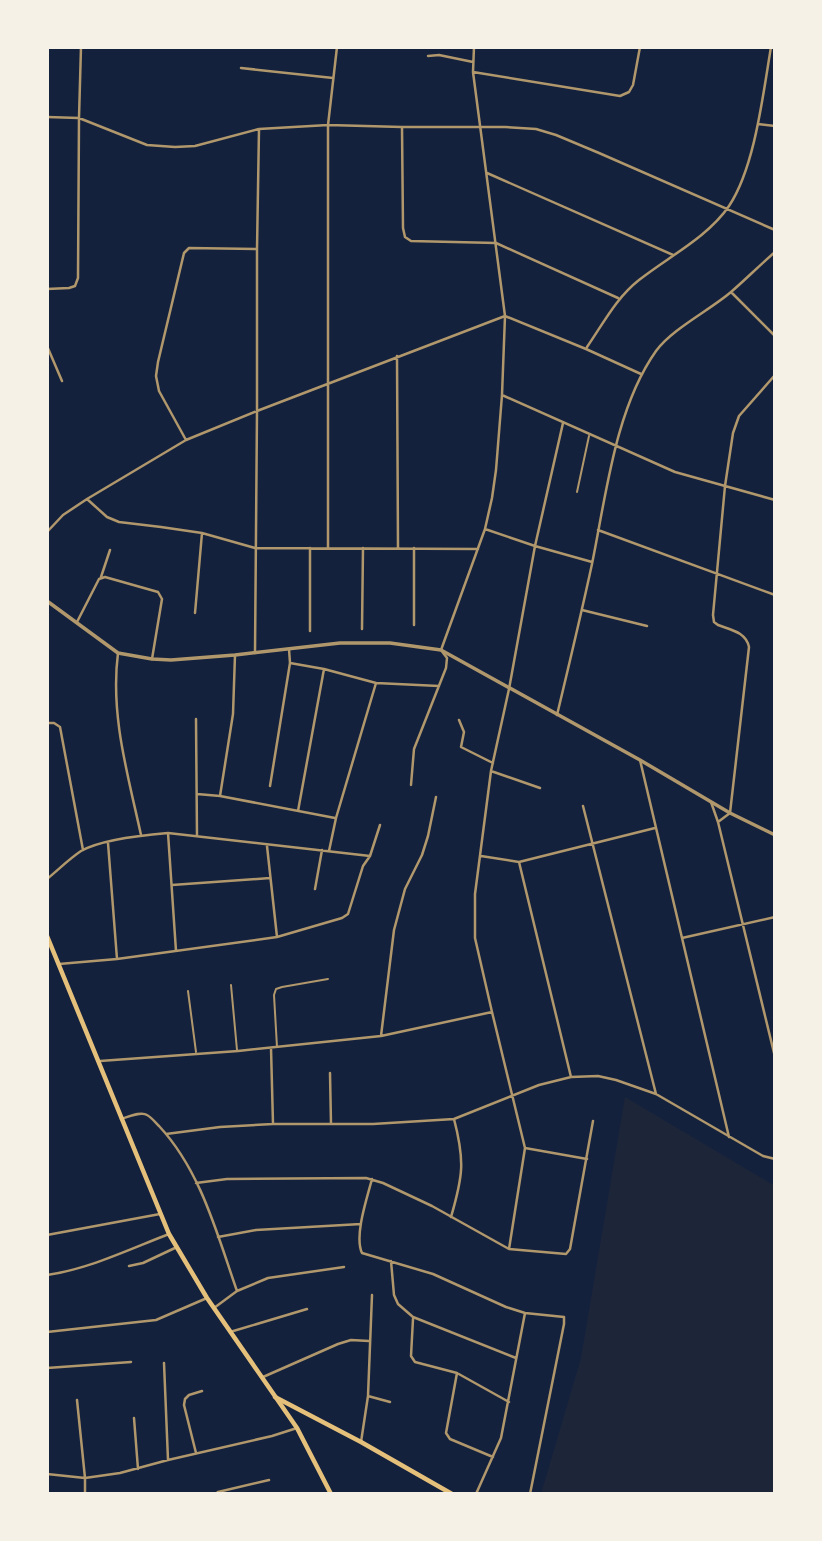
<svg xmlns="http://www.w3.org/2000/svg" width="822" height="1541" viewBox="0 0 822 1541" font-family="Helvetica,sans-serif">
<rect width="100%" height="100%" fill="#14213d"/>
<path fill="#1d2539" d="M625,1097L775,1186V1494H541L581,1358Z"/>
<g fill="none" stroke-linecap="round" stroke-linejoin="round">
<path stroke="#b1986c" stroke-width="2" d="M577,492L589,436
M231,985L237,1050
M188,991L196,1052
M277,1047L274,995L276,989L282,987L328,979"/>
<path stroke="#b1986c" stroke-width="2.5" d="M428,56L439,55L473,62
M241,68L333,78
M473,72L620,96L629,92L633,85L640,47
M47,117L79,118L147,145L175,147L195,146L259,129L328,125L402,127H505L536,129L556,135L599,153L775,230
M758,124L775,126
M402,127L403,228L405,237L411,241L496,243L618,298
M487,173L673,255
M47,289L69,288L75,286L78,278L79,118L81,47
M731,292L775,336
M47,346L62,381
M587,347C603,324 616,298 639,280C668,257 708,237 729,206C755,167 763,94 771,47
M397,356L398,548
M502,395L675,472L775,500
M186,440L159,391L156,376L158,362L184,253L189,248L257,249
M87,499L107,517L119,522L161,527L202,533L255,548L478,549
M485,529L535,546L592,562
M598,530L775,595
M47,532L63,515L87,499L186,440L257,411L505,316L586,349L641,374
M328,548V125L337,47
M414,548V625
M101,577L110,550
M582,610L647,626
M195,613L202,533
M77,622L99,579L105,577L158,592L162,599L152,659
M362,629L363,548
M310,631V548
M118,653C110,715 128,775 141,835
M255,653L257,411V249L259,129
M290,663L324,669L376,683L439,686
M557,715C569,665 581,615 592,564C606,496 615,409 656,351C672,329 710,310 731,292C746,279 760,265 775,252
M196,719L197,836
M459,720L464,732L461,747L493,763
M47,723H54L60,727L83,850
M640,760L729,1137
M491,771L540,788
M411,785L414,749L446,668L447,658L441,650L485,529L492,498L496,470L502,395L505,316L473,72L474,47
M270,786L290,663L289,649
M197,794L220,796L335,818
M220,796L233,714L235,655
M711,802L718,822L775,1057
M583,806L656,1094
M298,811L324,669
M718,822L730,813L749,647C746,632 731,630 718,625L714,622L713,615L725,486L733,433L739,416L775,375
M168,833L176,951
M108,843L117,959
M267,846L277,937
M329,851L336,818L376,683
M481,856L519,862L655,828
M519,862L571,1077
M47,879C58,870 69,859 81,851C102,839 144,835 168,833L370,856
M172,885L270,878
M315,889L322,850
M682,938L775,917
M59,964L117,959L277,937L342,918L348,914L363,866L370,856L380,825
M381,1036L394,930L405,889L422,855L428,836L436,797
M271,1048L273,1124
M100,1061L238,1051L381,1036L492,1012
M330,1073L331,1124
M121,1119C128,1117 141,1111 147,1115C151,1117 156,1123 159,1126C201,1171 217,1234 237,1291
M166,1134L220,1127L273,1124H373L454,1119L539,1085L571,1077L598,1076L616,1080L656,1094L763,1156L775,1159
M525,1148L587,1159
M372,1179C367,1198 354,1236 362,1253L433,1274L506,1307L525,1313L564,1317V1324L530,1494
M196,1183L227,1179L366,1178L383,1183L432,1206L509,1249L566,1254L570,1249L593,1121
M451,1217C463,1176 465,1161 454,1119
M47,1235L160,1214
M218,1237L256,1230L361,1224
M509,1249L525,1148L492,1012L475,938V894L491,771L509,689L535,546L563,423
M391,1261L394,1295L398,1304L413,1317L516,1358
M129,1266L143,1263L177,1247
M47,1275C89,1269 130,1249 169,1234
M214,1308L237,1291L268,1278L344,1267
M413,1319L411,1356L415,1362L457,1373L509,1402
M47,1332L156,1320L207,1298
M230,1332L307,1309
M164,1363L168,1460
M47,1368L131,1362
M457,1373L446,1433L450,1439L493,1457
M263,1377L338,1344L351,1340L369,1341
M368,1396L390,1402
M77,1400L85,1478V1494
M134,1418L138,1469
M361,1442L368,1396L372,1295
M196,1453L184,1405L185,1399L189,1395L202,1391
M47,1474L85,1478L120,1473L168,1460L272,1436L297,1428
M216,1494L218,1492L269,1480
M476,1494L501,1438L525,1313"/>
<path stroke="#b1986c" stroke-width="3.5" d="M47,601L118,653L152,659L171,660L235,655L340,643H390L441,650L640,760L730,813L775,835"/>
<path stroke="#e5c07b" stroke-width="4.5" d="M275,1397L361,1442L452,1494"/>
<path stroke="#e5c07b" stroke-width="4.5" d="M47,936L169,1234L207,1298L297,1428L331,1494"/>
</g>
<rect width="822" height="1541" fill="none" stroke="#f6f1e7" stroke-width="98"/>
</svg>
